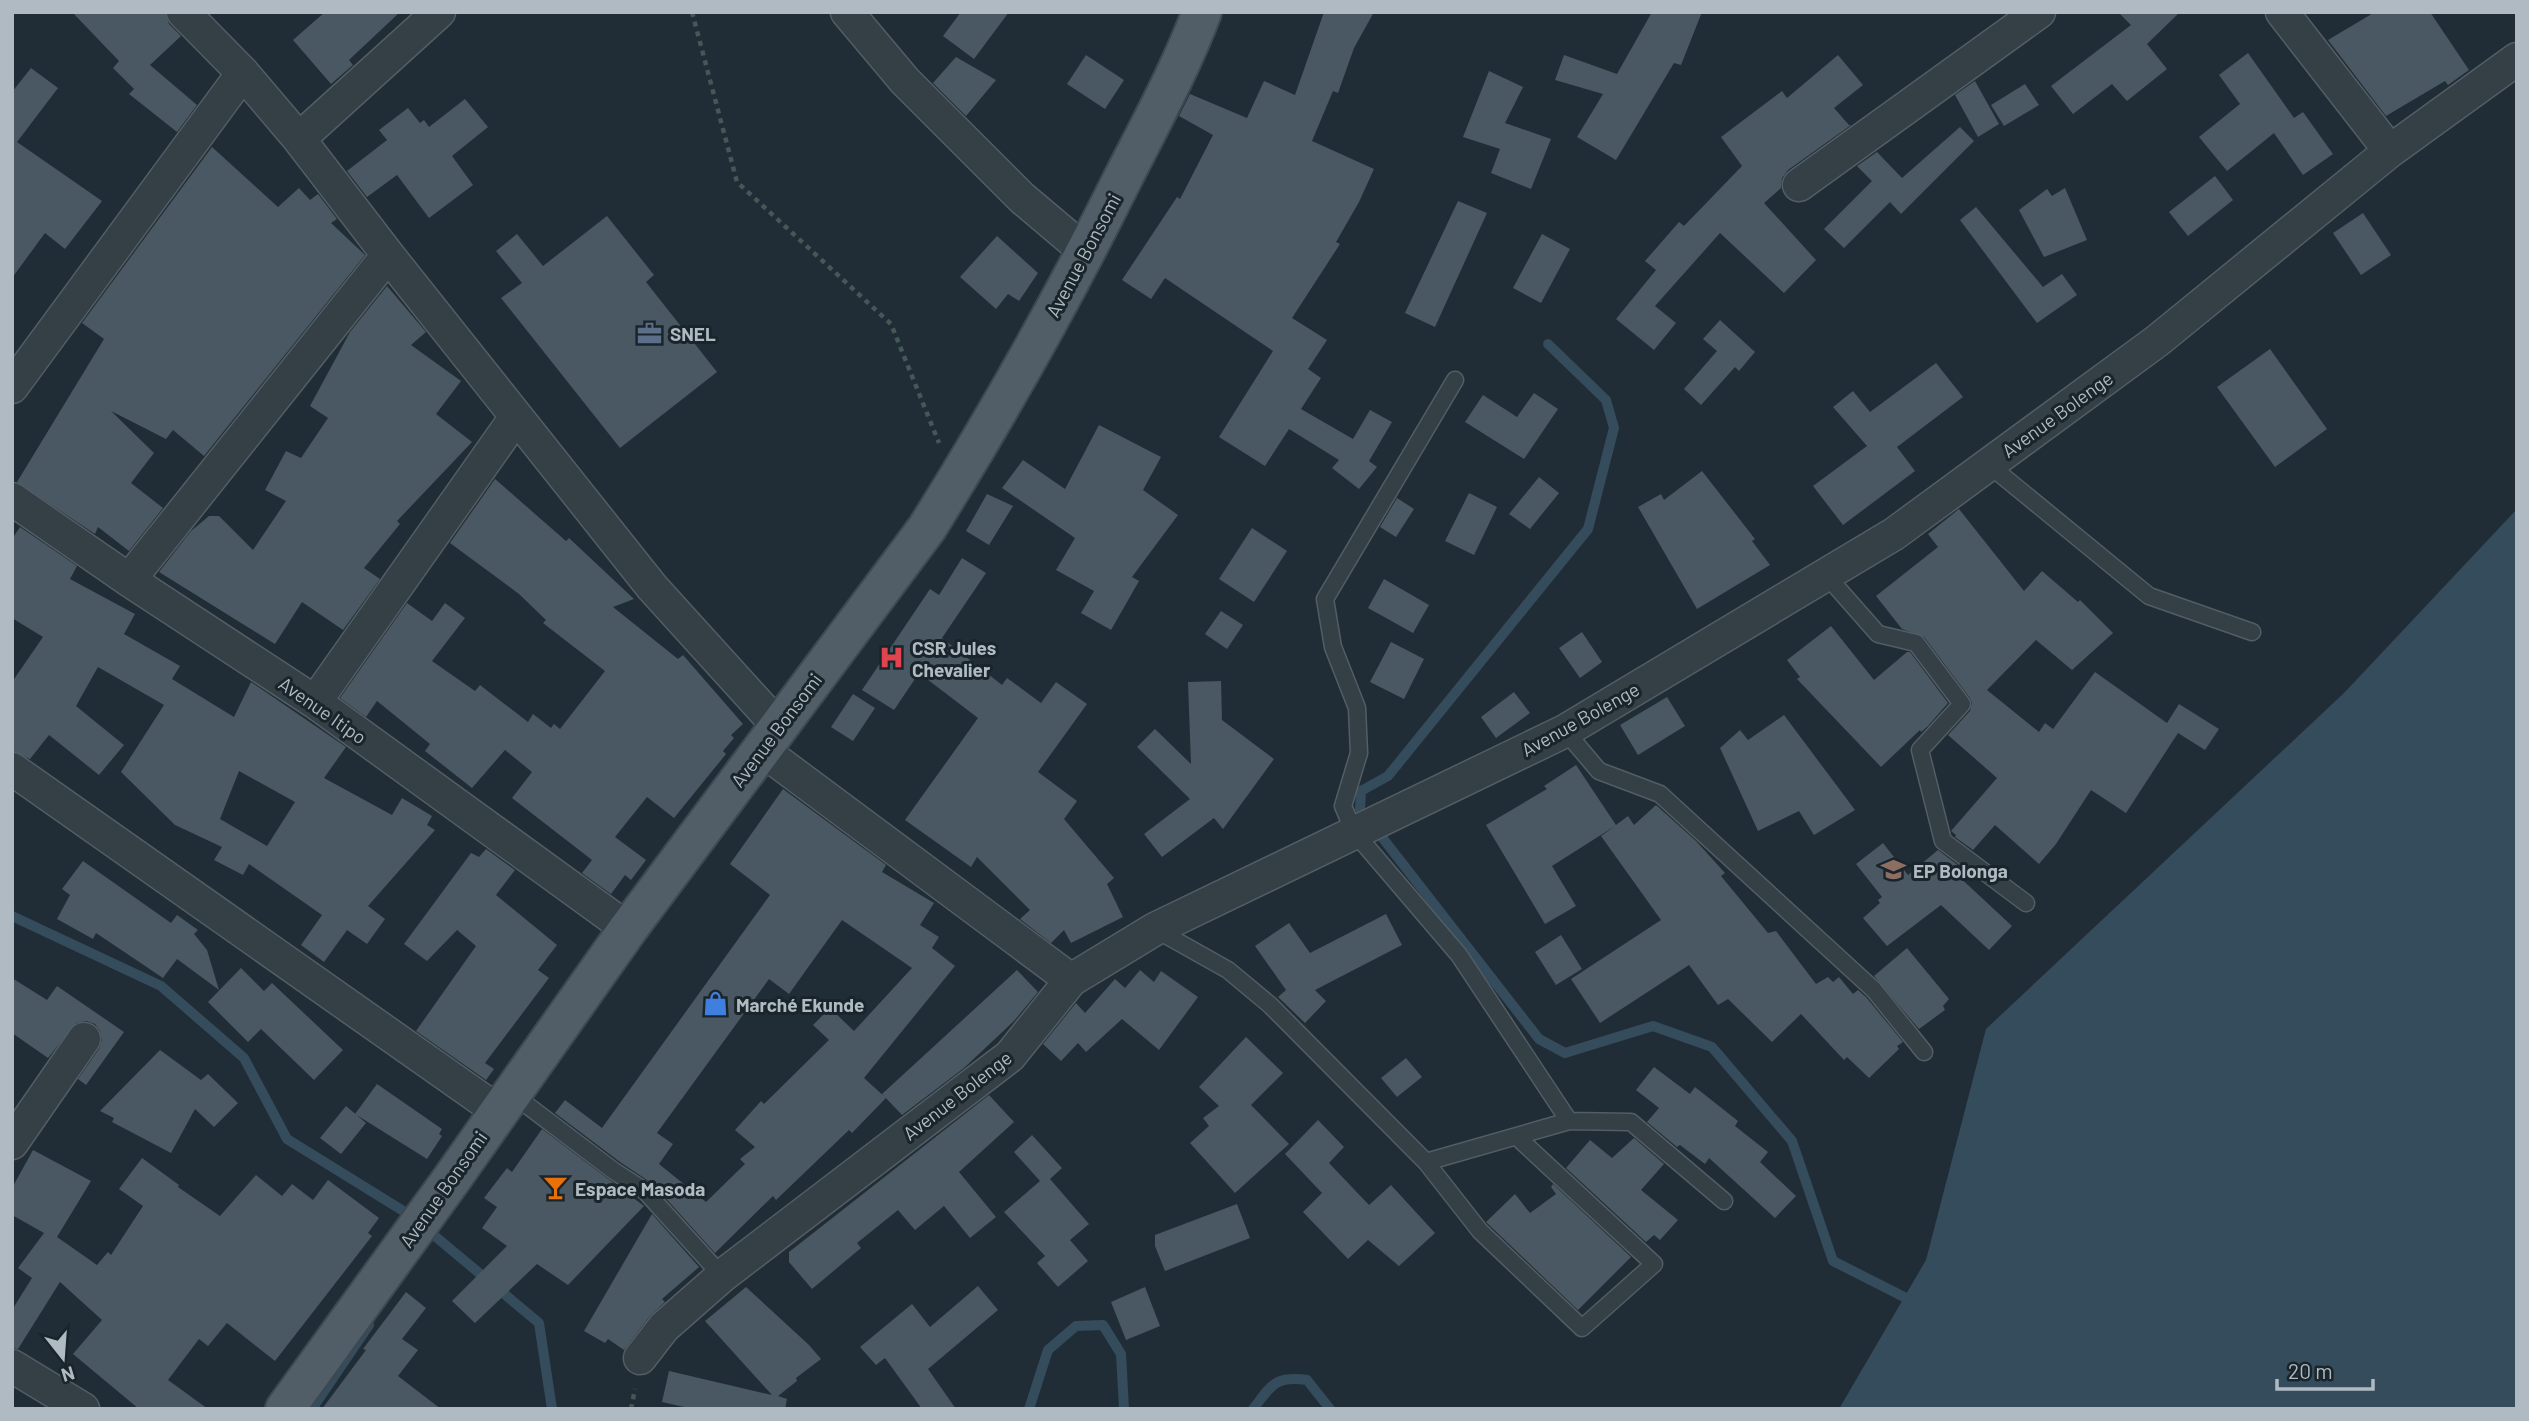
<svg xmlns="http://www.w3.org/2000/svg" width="2529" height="1421" viewBox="0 0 2529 1421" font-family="Barlow,sans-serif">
<rect width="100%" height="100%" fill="#212d36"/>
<path fill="#354c5c" d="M2517,509V1409H1839L1926,1260L1986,1029L2345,692Z"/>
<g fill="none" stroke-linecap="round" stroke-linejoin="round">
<path stroke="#354c5c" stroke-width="10" d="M1548,344L1606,400L1614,428L1588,529L1388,776L1361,791L1360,809L1539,1039L1565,1053L1653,1026L1712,1047L1792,1141L1833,1261L1914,1302
M12,916L161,986L244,1058L287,1139L413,1217
M424,1227L539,1323L552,1409
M312,1409L369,1325
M1029,1409L1048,1350L1076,1326L1103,1325L1121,1354L1124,1409
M1253,1409C1271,1386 1275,1375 1307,1380L1330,1409"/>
</g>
<path fill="#495862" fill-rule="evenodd" d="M72,12H165L169,24L181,36L150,65L197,105L177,132L129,94L134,89L113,68L119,61Z
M325,12H400L349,60L353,65L331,84L293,40Z
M961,12H1009L974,59L943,36Z
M1324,12H1374L1354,48L1338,93L1333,91L1312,141L1374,169L1359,202L1336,242L1340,244L1292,318L1327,340L1308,369L1321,378L1301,409L1353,439L1370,410L1392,422L1369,461L1377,467L1359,489L1332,468L1339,460L1289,429L1265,466L1219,437L1273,351L1165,278L1151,299L1122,280L1177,197L1180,199L1213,135L1179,116L1190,94L1247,118L1264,81L1295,95Z
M1652,12H1702L1681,65L1674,63L1616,160L1577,137L1603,94L1555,80L1564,55L1617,74Z
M2118,12H2180L2147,44L2167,69L2127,101L2112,84L2073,114L2051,86L2131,25Z
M2375,12H2430L2469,70L2448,85L2445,81L2386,116L2328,40Z
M2248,53L2294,118L2303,112L2333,154L2303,175L2274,133L2227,171L2199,137L2240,104L2219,75Z
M1086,55L1124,80L1105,109L1067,84Z
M1838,55L1863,85L1834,108L1849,125H1851L1788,170L1782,178L1781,188L1764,203L1816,260L1784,293L1720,233L1655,306L1676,323L1654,350L1616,319L1656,270L1645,261L1679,222L1684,226L1742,166L1721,137L1782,91L1787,98Z
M956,57L996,80L966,116L933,83Z
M31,68L58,88L17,142L102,201L65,249L45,233L12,278V92Z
M1489,71L1523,87L1505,123L1551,139L1531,189L1491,173L1500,149L1463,137Z
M1975,81L1999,124L1978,137L1955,95Z
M2025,84L2039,105L2004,126L1991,105Z
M465,99L488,127L452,156L473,185L429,218L397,175L367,197L347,171L387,140L379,130L408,108L420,123L424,120L429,127Z
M1960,127L1974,141L1901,214L1890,202L1844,248L1824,229L1872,181L1857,166L1877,152L1902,178Z
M212,147L278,207L299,188L310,200L318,194L337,219L331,223L365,255L204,456L173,430L166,439L111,411L154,453L131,483L163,508L129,551L98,527L95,534L17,482L104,339L82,323Z
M2215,176L2233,200L2188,236L2169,212Z
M2065,188L2087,240L2044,257L2019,210L2047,189L2052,196Z
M1458,201L1487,213L1435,327L1405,313Z
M1976,207L2043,287L2062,274L2077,295L2037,323L1960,220Z
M2363,213L2391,255L2361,275L2333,233Z
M607,216L654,275L646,282L717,372L620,448L501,298L522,283L496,251L517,234L543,266Z
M1542,234L1570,249L1541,303L1513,288Z
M997,236L1038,273L1019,301L1008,294L996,309L960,277Z
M387,286L426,332L411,345L461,381L436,414L472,442L397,521L400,524L364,568L380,579L343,630L302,602L275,644L159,572L191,531L209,516H219L253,550L286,501L265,490L286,451L301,458L328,418L310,406L350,332Z
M1720,320L1755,352L1739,371L1735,367L1701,405L1684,389L1717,351L1703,339Z
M2270,349L2327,429L2275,467L2217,387Z
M1936,363L1963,397L1897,447L1915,471L1843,525L1813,486L1867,446L1833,407L1853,391L1870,412Z
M1534,393L1558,409L1524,459L1465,422L1483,395L1517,417Z
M1099,425L1161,457L1143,490L1178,515L1132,577L1139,581L1111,630L1081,613L1094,591L1056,570L1075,538L1002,488L1023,460L1065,489Z
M1702,471L1755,539L1752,541L1770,565L1697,609L1638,507L1661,494L1664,500Z
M1539,477L1559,493L1530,529L1509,514Z
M495,479L566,541L569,538L634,599L613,607L678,659L683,655L743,724L731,735L734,738L723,751L726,754L674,818L647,797L615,837L646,860L631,880L625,875L611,894L582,873L592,860L512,798L532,772L505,750L472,788L425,751L430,744L377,701L366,717L340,698L407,603L432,621L445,603L465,618L432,661L475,691L480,685L528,722L533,714L551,728L554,724L560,729L605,671L543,623L546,620L519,594L450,543Z
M1469,493L1497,507L1474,555L1445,541Z
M987,494L1013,506L989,545L966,531Z
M1397,498L1414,509L1396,537L1380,527Z
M1959,509L2024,591L2042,571L2078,602L2080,600L2113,633L2072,670L2036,640L1987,690L2039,732L2045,723L2053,729L2095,672L2167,723L2179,704L2219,729L2205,750L2178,733L2126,813L2091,790L2056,844L2039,864L1995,825L1973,850L1955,837L1956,835L1951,831L1997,778L1948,735L1970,711L1972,703L1970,698L1924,637L1902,629L1876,596L1938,547L1928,534Z
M20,527L77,566L70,579L135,614L124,634L180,666L172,679L234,717L251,682L346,747L324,778L392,815L402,798L432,816L427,825L435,830L368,906L385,919L367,944L347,930L324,962L301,945L322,915L249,864L243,875L214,860L222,847L175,825L121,772L164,705L98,667L76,706L124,745L99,775L49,735L30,759L12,751V682L43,637L12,618V539ZM239,771L295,802L267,846L220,819Z
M1252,528L1287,551L1254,602L1219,579Z
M962,558L986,573L942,638L1002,685L1007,678L1041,703L1056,682L1087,704L1038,772L1077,801L1064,819L1114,878L1107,884L1123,917L1071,943L1064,930L1051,943L1020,919L1030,910L977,857L971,867L905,820L978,718L919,673L894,710L862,690L930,589L939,595Z
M1384,579L1429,605L1413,633L1368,608Z
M1221,611L1243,625L1227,649L1205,634Z
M1831,626L1874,680L1907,652H1910L1948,703L1928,726L1921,732L1920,730L1881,767L1797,679L1800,677L1787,660Z
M1582,632L1602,662L1580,678L1559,648Z
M1391,642L1424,659L1404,699L1370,682Z
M1221,681L1222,720L1274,759L1223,829L1214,818L1162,857L1144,834L1190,799L1137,747L1155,729L1191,764L1188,682Z
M1514,692L1530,713L1496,738L1481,717Z
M853,694L875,708L853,741L831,727Z
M1667,697L1685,726L1638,755L1620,725Z
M1784,715L1855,810L1814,835L1799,811L1758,831L1720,748L1740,730L1748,740Z
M1576,765L1616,825L1628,816L1634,825L1656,805L1696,841L1725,873L1721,876L1768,933L1776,931L1816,984L1828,977L1833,982L1839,977L1853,994L1858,990L1866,997L1903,1042L1897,1046L1899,1049L1869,1078L1847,1057L1844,1060L1801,1014L1772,1042L1728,999L1718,1005L1689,965L1600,1023L1571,979L1661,920L1601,836L1615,826L1552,866L1576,906L1545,924L1486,825L1547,789L1544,786Z
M783,789L886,865L882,872L934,903L920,925L939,937L932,948L955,966L864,1078L886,1098L852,1133L849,1130L776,1200L773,1196L715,1253L653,1184L620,1162L555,1113L565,1100L602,1128L770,895L730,864ZM842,920L912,968L854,1031L830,1008L813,1025L829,1040L764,1104L761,1101L735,1130L755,1147L740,1159L745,1164L706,1202L659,1164L673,1144L657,1133L769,979L789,994Z
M1883,843L1908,875L1938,850L1959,866L1954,872L2012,926L1989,950L1941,905L1887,946L1863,918L1880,903L1878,900L1882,897L1856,864Z
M486,849L515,870L496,895L557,945L538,970L549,978L485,1063L494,1069L486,1080L416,1031L476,946L457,930L427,961L404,944L471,853L479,857Z
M83,861L171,923L177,915L198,930L194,934L207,950L219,990L177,959L163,978L96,933L93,939L57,919L70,895L62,889Z
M1386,914L1402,945L1315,990L1326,1001L1305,1023L1278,997L1286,990L1255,946L1289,923L1310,953Z
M1561,935L1582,969L1556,985L1535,952Z
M1907,948L1949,999L1943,1006L1945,1010L1919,1029L1874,976Z
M241,968L264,991L272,983L343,1050L314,1080L261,1029L248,1042L208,1002Z
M1017,970L1038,992L1014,1021L964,1068L902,1115L882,1094Z
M1140,970L1154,982L1161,971L1198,997L1159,1050L1122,1019L1086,1052L1078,1043L1061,1061L1043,1044L1076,1003L1085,1013L1115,979L1125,988Z
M12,978L47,1000L57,986L124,1032L86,1085L78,1079L99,1049L102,1040L100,1031L95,1024L86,1021L76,1023L48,1058L12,1033Z
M1246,1037L1283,1073L1251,1105L1289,1144L1235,1193L1190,1143L1209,1126L1203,1118L1219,1106L1199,1087Z
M160,1050L201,1080L208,1074L238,1103L214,1127L195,1109L171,1153L112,1122L114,1118L100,1111Z
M1406,1058L1422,1077L1397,1097L1381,1078Z
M1654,1067L1690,1094L1695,1087L1738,1121L1735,1126L1768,1152L1760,1162L1796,1196L1775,1218L1709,1158L1705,1164L1680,1145L1677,1147L1647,1122L1659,1108L1636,1090Z
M377,1084L442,1129L439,1134L442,1136L427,1159L355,1114Z
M989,1095L1014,1122L959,1172L996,1217L970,1238L944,1206L915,1230L898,1210L857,1243L861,1248L812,1289L789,1262V1252Z
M346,1106L366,1123L341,1154L320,1138Z
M1318,1120L1344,1147L1329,1163L1369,1205L1391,1185L1435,1233L1399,1266L1368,1240L1348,1259L1303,1212L1322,1193L1285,1154Z
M542,1129L644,1206L568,1285L537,1264L475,1323L452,1301L507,1246L482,1228L497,1207L484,1198L507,1168L512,1172Z
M1032,1135L1062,1168L1050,1179L1089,1224L1070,1240L1088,1261L1058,1287L1037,1263L1045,1256L1004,1212L1040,1181L1014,1152Z
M1634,1138L1664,1164L1641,1190L1678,1220L1660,1240L1654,1235L1646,1242L1566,1168L1590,1140L1612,1158Z
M33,1150L91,1181L57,1237L97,1265L108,1252L111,1255L143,1206L119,1189L142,1158L179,1185L178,1187L220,1216L256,1175L282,1196L292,1184L313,1200L328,1180L379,1218L368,1233L372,1236L275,1361L227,1323L208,1346L199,1339L168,1380L208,1409H139L73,1354L102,1320L60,1282L18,1349L12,1348V1310L32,1278L18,1268L44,1233L12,1215V1188Z
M1553,1184L1631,1257L1578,1310L1486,1222L1515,1194L1530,1213L1556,1194L1551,1187Z
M1237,1204L1250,1238L1165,1271L1155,1246V1235Z
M652,1214L699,1267L662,1299L665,1302L650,1316L624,1350L608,1339L605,1343L584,1331Z
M978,1286L998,1310L928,1369L956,1409H922L885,1358L876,1365L860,1347L912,1304L930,1327Z
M746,1287L809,1345L821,1359L796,1378L797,1381L778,1396L787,1399L785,1409H693L662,1402L669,1371L772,1395L705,1321Z
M1145,1287L1160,1326L1126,1340L1111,1302Z
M406,1292L426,1308L402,1339L418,1350L398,1376L441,1409H322L366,1350L363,1349Z"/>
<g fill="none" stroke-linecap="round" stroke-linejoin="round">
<defs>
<path id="lane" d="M1455,380L1325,599L1333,647L1357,708L1359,753L1343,806L1354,832L1459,955L1569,1121L1631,1122L1724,1201
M1988,464L2149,596L2252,632
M1826,575L1878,634L1916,643L1962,704L1920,750L1943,841L2026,903
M1565,731L1599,771L1660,794L1874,990L1924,1052
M1155,929L1228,970L1270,1005L1426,1162L1480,1231L1582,1328L1654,1264L1517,1137
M511,1093L614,1171L645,1191L722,1276
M1426,1162L1569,1121"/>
<path id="street" d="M183,12L243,73L299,139L388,255L652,587L779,727
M847,12L905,81L1022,198L1086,252
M2282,12L2390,151
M299,139L439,12
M1799,185L2039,12
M12,387L243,73
M12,499L129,580L315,702L628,929
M129,580L388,255
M315,702L516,417
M762,750L1071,980
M12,769L498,1111
M12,1143L84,1039
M640,1358L664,1327L722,1276L1010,1056L1071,980L1155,929L1565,731L1894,534L2157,341L2390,151L2517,59
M12,1366L83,1409"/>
<path id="primary" d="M285,1409L451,1180L628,929L927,528C997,416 1063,299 1122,180C1150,125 1180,70 1202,12"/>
</defs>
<use href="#lane" stroke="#525d64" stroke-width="19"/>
<use href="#street" stroke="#525d64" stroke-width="35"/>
<use href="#primary" stroke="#3e4850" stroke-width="42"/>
<path stroke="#445857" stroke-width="4.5" stroke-dasharray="5 5" stroke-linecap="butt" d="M692,12L737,182L891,324L939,443
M631,1409L635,1389"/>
<use href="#lane" stroke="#343f46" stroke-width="16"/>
<use href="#street" stroke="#343f46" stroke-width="32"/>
<use href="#primary" stroke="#525e67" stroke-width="38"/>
</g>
<defs>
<symbol id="office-bare" viewBox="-9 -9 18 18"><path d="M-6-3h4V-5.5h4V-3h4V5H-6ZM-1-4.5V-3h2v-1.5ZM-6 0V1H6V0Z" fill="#5c6f8a" stroke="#1a242b" stroke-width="2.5" paint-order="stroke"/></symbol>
<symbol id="hospital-bare" viewBox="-9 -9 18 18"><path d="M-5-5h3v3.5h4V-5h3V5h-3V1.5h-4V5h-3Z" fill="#e0444e" stroke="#1a242b" stroke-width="2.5" paint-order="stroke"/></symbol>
<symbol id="school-bare" viewBox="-9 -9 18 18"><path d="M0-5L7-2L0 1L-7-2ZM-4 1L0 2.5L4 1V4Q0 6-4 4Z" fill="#8d6e63" stroke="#1a242b" stroke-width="2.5" paint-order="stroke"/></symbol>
<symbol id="shop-bare" viewBox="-9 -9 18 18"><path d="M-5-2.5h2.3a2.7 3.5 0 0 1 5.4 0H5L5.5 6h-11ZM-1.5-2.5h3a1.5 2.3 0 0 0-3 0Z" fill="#3f7fe0" stroke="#1a242b" stroke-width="2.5" paint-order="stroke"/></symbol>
<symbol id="bar-bare" viewBox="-9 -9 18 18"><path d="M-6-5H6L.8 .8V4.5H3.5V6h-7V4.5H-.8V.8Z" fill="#e8710a" stroke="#1a242b" stroke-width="2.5" paint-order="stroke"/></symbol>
</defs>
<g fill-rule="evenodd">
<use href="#office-bare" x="632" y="316" width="35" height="35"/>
<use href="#hospital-bare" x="874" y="640" width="35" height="35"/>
<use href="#school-bare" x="1876" y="852" width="35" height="35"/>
<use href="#shop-bare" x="698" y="986" width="35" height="35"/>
<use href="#bar-bare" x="538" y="1170" width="35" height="35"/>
</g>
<g text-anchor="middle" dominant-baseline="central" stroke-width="6" stroke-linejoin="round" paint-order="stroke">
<g font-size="19" fill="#afbac3" stroke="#1a242b">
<text transform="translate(1083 255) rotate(-62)">Avenue Bonsomi</text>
<text transform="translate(2057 414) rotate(-36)">Avenue Bolenge</text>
<text transform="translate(323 710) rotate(35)">Avenue Itipo</text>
<text transform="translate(1580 719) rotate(-29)">Avenue Bolenge</text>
<text transform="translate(776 730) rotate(-53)">Avenue Bonsomi</text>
<text transform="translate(957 1095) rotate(-38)">Avenue Bolenge</text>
<text transform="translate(443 1189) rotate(-55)">Avenue Bonsomi</text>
</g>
<g font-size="19" font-weight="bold" fill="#afbac3" stroke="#1a242b" text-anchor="start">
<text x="670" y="333">SNEL</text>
<text x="912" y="647">CSR Jules<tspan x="912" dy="22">Chevalier</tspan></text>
<text x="1913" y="870">EP Bolonga</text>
<text x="736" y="1004">Marché Ekunde</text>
<text x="575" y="1188">Espace Masoda</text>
</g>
</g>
<rect width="2529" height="1421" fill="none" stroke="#afbac3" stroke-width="28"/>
<g transform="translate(63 1358) rotate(163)" stroke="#1a242b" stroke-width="5" paint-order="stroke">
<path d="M0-5L12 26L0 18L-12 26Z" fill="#afbac3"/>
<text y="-10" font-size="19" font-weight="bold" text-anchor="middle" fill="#afbac3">N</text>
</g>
<path d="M2277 1379v10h96v-10" fill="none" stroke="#afbac3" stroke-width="3.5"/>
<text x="2288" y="1379" font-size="21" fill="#afbac3" stroke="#1a242b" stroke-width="5" paint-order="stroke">20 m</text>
</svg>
